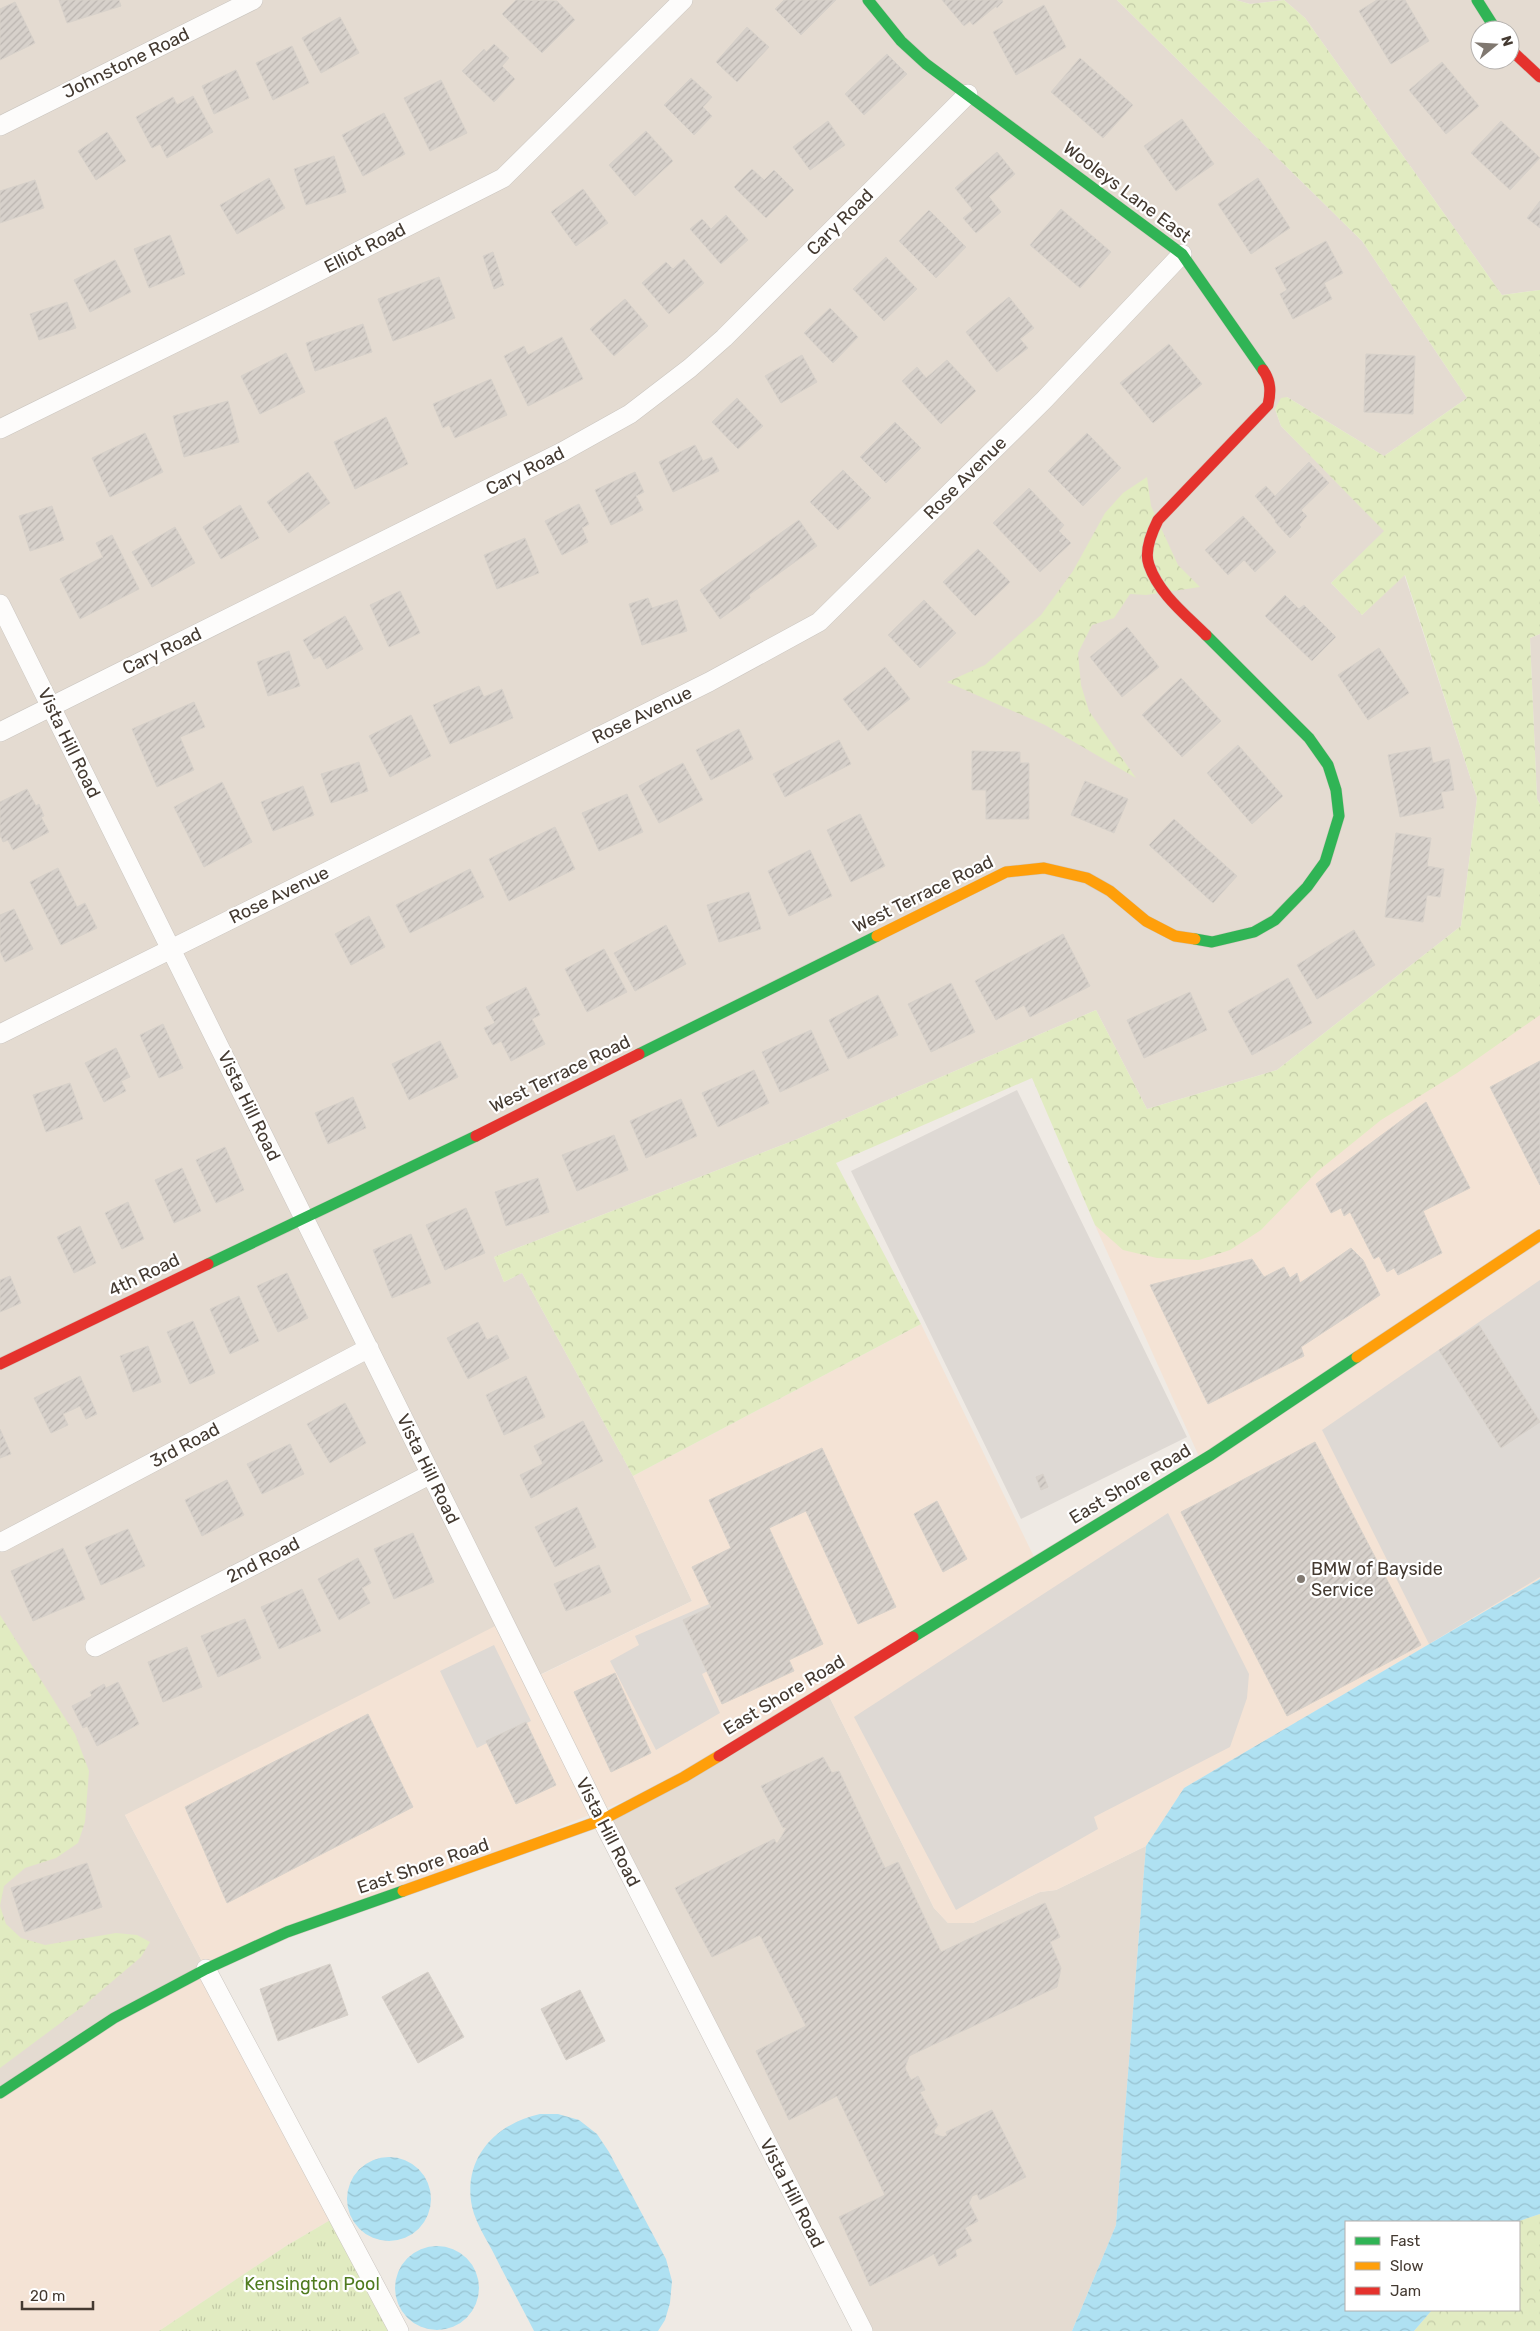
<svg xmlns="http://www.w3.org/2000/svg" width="1540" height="2331" viewBox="0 0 1540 2331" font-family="Rubik,sans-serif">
<defs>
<pattern id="forest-crowns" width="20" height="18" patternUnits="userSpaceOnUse" patternTransform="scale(1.25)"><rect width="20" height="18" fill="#e1ebc1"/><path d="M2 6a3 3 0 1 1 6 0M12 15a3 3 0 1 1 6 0" fill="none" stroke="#c2caa6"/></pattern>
<pattern id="park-tufts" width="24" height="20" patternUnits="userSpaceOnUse" patternTransform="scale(1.25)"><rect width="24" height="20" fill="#e1ebc1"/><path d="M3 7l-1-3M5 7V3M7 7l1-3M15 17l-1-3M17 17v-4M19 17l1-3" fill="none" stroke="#c2caa6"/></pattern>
<pattern id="water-waves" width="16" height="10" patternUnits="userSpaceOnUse" patternTransform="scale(1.25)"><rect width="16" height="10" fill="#afe1f2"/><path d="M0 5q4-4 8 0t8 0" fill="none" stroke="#98c2d0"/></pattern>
<pattern id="building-hatch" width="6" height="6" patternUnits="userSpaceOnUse" patternTransform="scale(1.25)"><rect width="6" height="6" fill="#d7d1cb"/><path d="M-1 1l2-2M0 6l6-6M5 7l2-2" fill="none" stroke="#bab4af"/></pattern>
</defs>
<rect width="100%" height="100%" fill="#efeae4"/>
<path fill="#e4dbd1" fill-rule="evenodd" d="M0,0H1117L1362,241L1467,398L1384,456L1287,397L1275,409L1281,426L1385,531L1331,583L1362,615L1404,574L1477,798L1461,926L1277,1070L1147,1109L1096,1010L795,1140L494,1257L504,1282L522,1273L633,1476L692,1601L531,1679L125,1815L206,1969L0,2093Z
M1236,0H1540V290L1502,295L1305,18L1284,0L1250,4ZM1480,30H1510V60H1480Z
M1540,634V804L1537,799L1530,638Z
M826,1690L934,1908L948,1923H973L1040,1892L1056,1890L1146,1846L1116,2225L1072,2331H864L602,1820Z"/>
<path fill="#f4e3d5" d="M1540,1000V1579L1184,1788L1146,1846L1056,1890L1040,1892L973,1923H948L934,1908L826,1690L686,1776L207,1969L332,2219L286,2246L159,2331H0V2093L206,1969L125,1815L503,1622L532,1679L692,1601L633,1476L921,1324L1036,1561L1201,1461L1095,1225L1443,1069Z"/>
<path fill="url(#forest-crowns)" d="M1117,0H1236L1250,4L1284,0L1305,18L1502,295L1540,290V634L1530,638L1537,799L1540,804V1015L1457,1073L1381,1120L1318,1171L1261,1230L1230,1250L1199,1260L1157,1258L1123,1250L1095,1225L1032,1078L836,1163L921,1324L633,1476L522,1273L504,1282L494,1257L795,1140L1096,1010L1147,1109L1277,1070L1461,926L1477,798L1405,575L1362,615L1331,583L1384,531L1281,426L1275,409L1281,398L1287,397L1384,456L1467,398L1362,241Z
M1147,477L1151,506L1178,565L1200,587L1146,595L1130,594L1114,618L1092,625L1078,653L1081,685L1089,711L1136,778L1045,725L947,682L985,665L1041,615L1073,571L1105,513L1123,493Z
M0,1615L75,1734L89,1771L85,1822L78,1843L56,1858L25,1868L4,1886L0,1906L6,1924L21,1938L45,1945L116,1933L137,1935L150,1942L141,1957L82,2007L0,2068Z
M1540,2214V2331H1414L1432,2310H1519V2222H1516Z"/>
<path fill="url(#park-tufts)" d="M332,2219L389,2331H159L286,2246Z"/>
<path fill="#ded9d4" d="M1017,1090L1187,1437L1021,1519L851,1171Z
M1540,1280V1577L1429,1644L1322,1430Z
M1168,1513L1249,1674L1247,1698L1230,1747L1094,1817L1098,1829L956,1910L854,1717Z
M709,1604L735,1657L702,1674L720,1713L656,1750L610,1661L639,1645L635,1636Z
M494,1645L531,1721L477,1748L440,1671Z"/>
<path fill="url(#water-waves)" d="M1540,1579V2214L1516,2222H1346V2310H1432L1414,2331H1072L1116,2225L1146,1846L1184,1788Z
M540,2114H558L579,2120L597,2134L609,2152L666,2259L672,2281L670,2303L665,2320L658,2331H534L533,2329C519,2302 505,2276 492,2250C484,2235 473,2218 471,2201C465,2155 498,2123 540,2114Z
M347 2199a42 42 0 1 1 84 0a42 42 0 1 1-84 0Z
M395 2288a42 42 0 1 1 84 0a42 42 0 1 1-84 0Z"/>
<path fill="url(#building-hatch)" stroke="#d7d1ca" d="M59,0H119L121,6L67,23Z
M516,0L557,1L575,20L542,53L502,14Z
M784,0H836L801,35L775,9Z
M942,0H1002L1003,2L997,8L996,6L973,25L970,21L964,26Z
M1377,0H1405L1429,41L1391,64L1359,11Z
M15,2L35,43L0,60V9Z
M1044,5L1066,47L1016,75L993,32Z
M340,17L359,53L321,73L302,38Z
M747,27L769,47L737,82L716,62Z
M494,44L509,58L502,66L515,79L494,102L462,71L484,49L486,52Z
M292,46L309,83L273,100L256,63Z
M887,54L907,74L864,115L845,94Z
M1080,58L1133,105L1103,138L1051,92Z
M1442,62L1479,106L1446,134L1409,90Z
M236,70L249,98L214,114L202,86Z
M691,78L712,97L703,107L712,116L694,135L664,105Z
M441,80L467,133L430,151L404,98Z
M193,96L213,132L167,158L160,144L152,148L136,117L173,97L177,105Z
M384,113L405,154L363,176L342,135Z
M1182,119L1214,164L1176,191L1144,146Z
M828,121L845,145L810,170L793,147Z
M1501,121L1540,158L1510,190L1471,153Z
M646,131L673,161L635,196L609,165Z
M107,132L126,161L96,180L78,151Z
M997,152L1015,174L989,197L1001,212L976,233L963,218L973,210L955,188Z
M334,156L346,192L306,205L294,169Z
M752,169L764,180L774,170L794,190L766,218L734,187Z
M269,178L285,208L237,234L220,205Z
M1258,178L1290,228L1251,254L1218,204Z
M35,180L44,208L0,223V191Z
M583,189L608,223L576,246L551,212Z
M1540,201V228L1527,218Z
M1061,209L1111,252L1080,288L1030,245Z
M929,210L966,247L936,278L899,241Z
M726,215L748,240L721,264L690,229L702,219L711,229Z
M170,235L185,274L149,288L134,249Z
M1326,241L1343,273L1324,283L1332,299L1293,319L1280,294L1287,290L1275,268Z
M493,252L504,285L494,289L483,256Z
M886,257L917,289L884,321L853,289Z
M684,259L704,283L669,314L642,283L666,262L673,269Z
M115,260L131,292L90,312L74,280Z
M439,277L455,318L393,341L378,299Z
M1009,297L1034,328L1020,339L1028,348L997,372L966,332Z
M625,299L648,326L614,356L590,329Z
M67,302L76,328L39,340L30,314Z
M830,308L858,337L833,363L804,333Z
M363,324L372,352L315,371L306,343Z
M562,337L583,379L528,406L504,356L524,346L528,355Z
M1169,344L1202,384L1153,423L1120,383Z
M286,353L305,392L260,414L241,376Z
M1366,354L1415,356L1413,414L1364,412Z
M802,355L817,382L781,403L765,376Z
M947,360L976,391L941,424L902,381L917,367L926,378Z
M491,379L507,415L455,438L449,425L443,428L433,404Z
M737,398L763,426L738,449L712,422Z
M228,401L239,442L184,457L173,416Z
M386,417L408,464L355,489L334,442Z
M895,422L921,448L886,483L860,457Z
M145,433L163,472L110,497L92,458Z
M1087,433L1121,468L1083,506L1048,471Z
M695,445L703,461L712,457L719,471L673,492L659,462Z
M1309,462L1329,483L1301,510L1307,516L1299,525L1301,527L1290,538L1275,522L1276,521L1255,496L1266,486L1275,496Z
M843,470L871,498L838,530L810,502Z
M308,472L330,503L289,533L267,502Z
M635,472L644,492L636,496L643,510L611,525L595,490Z
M1029,488L1064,525L1059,531L1071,543L1040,572L993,523Z
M579,504L589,524L582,528L588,542L562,555L545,521Z
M240,505L259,538L221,559L203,527Z
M52,506L64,540L30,551L19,516Z
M1243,516L1276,552L1255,572L1244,560L1228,575L1205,550Z
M799,520L817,546L749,595L750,598L720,619L700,590Z
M175,527L195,563L152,587L132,552Z
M112,535L139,589L80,619L60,579L103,557L96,543Z
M525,538L539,573L497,589L484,555Z
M978,549L1010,582L975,616L943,582Z
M400,591L420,633L389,647L370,605Z
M1285,595L1299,609L1304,605L1336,637L1312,661L1265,616Z
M648,598L652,608L677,600L687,631L642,645L629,604Z
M924,600L956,633L920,668L888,635Z
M345,616L363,649L327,669L320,656L314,659L303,640Z
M1127,627L1159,667L1122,697L1090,657Z
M1379,648L1409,693L1368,720L1338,675Z
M289,651L300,686L268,696L257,662Z
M885,667L910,699L868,731L843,699Z
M1181,678L1221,721L1182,757L1142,715Z
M479,686L484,697L502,689L513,718L450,744L433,705Z
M194,702L205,727L180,737L194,770L157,787L132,729Z
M411,715L431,756L390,777L369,736Z
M739,729L753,759L711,780L696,750Z
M839,740L851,764L785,797L773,774Z
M1238,745L1283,796L1252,824L1207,773Z
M1430,747L1433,763L1449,759L1454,790L1441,792L1444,808L1400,817L1388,755Z
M972,751L1020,752V763H1029V819H986V790H972Z
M359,762L368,791L331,803L321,774Z
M683,763L703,800L659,823L639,786Z
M1085,781L1128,799L1114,833L1071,815Z
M222,782L252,842L204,867L174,807Z
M303,786L314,815L273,831L261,802Z
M27,789L36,806L39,804L44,816L41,817L49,832L13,850L8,840L3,842L0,835V802Z
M627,794L643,832L599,851L582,813Z
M860,814L885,866L851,882L827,830Z
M1174,819L1237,876L1213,903L1149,845Z
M555,827L575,869L509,901L489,859Z
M1396,833L1431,838L1427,866L1444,869L1440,897L1427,895L1423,922L1385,917Z
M810,850L832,896L789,916L768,871Z
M58,868L77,907L85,903L97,928L61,945L30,882Z
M470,869L484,897L410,933L396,905Z
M749,892L761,929L719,942L707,905Z
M14,909L33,949L5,962L0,951V915Z
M369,916L385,947L351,965L335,934Z
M666,925L686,964L635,991L614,953Z
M1354,930L1375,965L1317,999L1297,965Z
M1063,934L1090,986L1030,1017L1024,1005L996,1020L975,981Z
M604,949L627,992L587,1012L565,969Z
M1288,978L1312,1023L1252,1055L1228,1011Z
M951,983L975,1032L931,1052L908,1004Z
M526,987L540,1015L532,1019L545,1044L511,1061L501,1041L493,1045L484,1028L495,1023L486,1007Z
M1190,992L1207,1030L1144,1058L1127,1020Z
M878,995L898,1035L848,1059L829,1020Z
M163,1024L183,1068L159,1078L140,1035Z
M811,1030L829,1070L780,1092L762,1052Z
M440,1041L458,1077L409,1100L392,1064Z
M116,1048L130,1077L121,1081L126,1091L104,1102L85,1063Z
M1540,1061V1185L1490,1087Z
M754,1070L769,1103L718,1127L702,1093Z
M70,1083L83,1119L46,1132L33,1095Z
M353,1097L366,1128L328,1144L315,1113Z
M681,1099L697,1136L646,1158L630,1121Z
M1426,1102L1470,1188L1423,1211L1442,1253L1398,1275L1394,1268L1387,1272L1379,1256L1374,1259L1350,1212L1344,1216L1341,1208L1331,1213L1316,1184Z
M614,1135L628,1170L577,1191L562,1155Z
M225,1147L244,1190L216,1203L196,1160Z
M182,1168L201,1211L174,1223L155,1180Z
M538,1178L549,1212L506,1226L495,1192Z
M128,1202L144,1239L122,1249L105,1213Z
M466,1208L485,1253L445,1270L426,1225Z
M80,1226L96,1263L74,1273L57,1237Z
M411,1234L431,1283L392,1298L373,1250Z
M1351,1248L1363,1260L1380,1295L1301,1347L1304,1356L1208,1404L1150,1285L1252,1259L1264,1277L1284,1267L1290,1278L1297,1273L1300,1283Z
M287,1273L308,1318L278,1332L257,1286Z
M10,1276L21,1303L0,1312V1280Z
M239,1296L259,1341L230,1354L210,1309Z
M193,1321L215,1373L190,1384L167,1332Z
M478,1322L487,1340L497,1335L509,1358L468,1379L447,1338Z
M1479,1325L1540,1422L1501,1448L1439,1350Z
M148,1346L161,1382L133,1392L120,1356Z
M80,1376L97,1414L86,1419L80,1406L63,1414L68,1425L51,1433L34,1398Z
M526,1376L545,1417L504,1435L486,1395Z
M345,1403L366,1443L330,1463L307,1424Z
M583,1421L603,1461L531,1498L520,1475L543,1464L534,1446Z
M0,1429L11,1454L0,1458Z
M1315,1442L1421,1645L1287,1716L1181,1512Z
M290,1444L304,1474L262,1494L247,1464Z
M822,1448L896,1607L858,1624L806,1511L769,1528L823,1644L789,1660L794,1671L722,1704L683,1620L711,1607L692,1567L731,1548L709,1500Z
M1043,1474L1048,1487L1041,1490L1036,1477Z
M227,1480L244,1515L202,1536L185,1500Z
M937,1501L967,1559L943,1572L914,1514Z
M577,1507L596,1547L555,1567L535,1527Z
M128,1529L145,1566L101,1585L85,1547Z
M413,1533L434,1582L394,1599L374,1549Z
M63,1548L85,1599L33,1621L11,1571Z
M358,1558L371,1583L362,1588L370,1603L339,1620L318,1579Z
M599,1565L611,1592L566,1611L554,1584Z
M302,1589L321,1631L279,1649L261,1607Z
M245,1619L261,1658L218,1677L201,1636Z
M187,1647L202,1687L163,1702L148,1662Z
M615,1673L651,1753L611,1772L574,1692Z
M118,1682L139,1724L97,1746L87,1726L83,1728L72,1706L92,1696L90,1692L104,1684L106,1688Z
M368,1714L413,1807L227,1903L185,1807Z
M526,1722L556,1785L516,1804L486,1741Z
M823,1757L832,1773L839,1771L885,1868L898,1862L941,1952L1045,1903L1060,1937L1050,1942L1061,1968L1057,1987L909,2056L905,2068L911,2080L918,2076L925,2090L920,2092L938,2125L934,2130L935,2134L943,2137L947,2135L946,2132L992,2110L1026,2177L980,2200L977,2194L972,2196L969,2203L978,2221L965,2228L972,2241L955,2250L957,2256L939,2266L934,2254L870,2286L839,2217L885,2195L837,2096L789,2120L756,2051L806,2026L760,1935L712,1957L675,1888L774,1839L777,1844L787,1827L783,1828L761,1786Z
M87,1863L102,1907L25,1932L11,1888Z
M330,1964L348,2015L278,2041L260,1989Z
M428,1972L464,2037L418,2063L382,1997Z
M580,1990L605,2041L566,2060L541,2009Z"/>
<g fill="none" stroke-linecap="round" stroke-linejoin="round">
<defs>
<path id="street" d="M0,126L253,0
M0,429L260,301L503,178L683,0
M0,604L602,1820L863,2331
M0,732L562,452L630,414L690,368L724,338L968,94
M0,1034L709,682L819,622L1044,400L1182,254
M2,1542L369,1348
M95,1647L431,1474
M206,1969L399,2331"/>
<path id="fast" d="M868,0L901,41L926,64L1182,254L1263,370
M1477,0L1496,30
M1195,939L1212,942L1254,932L1275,920L1307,887L1325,862L1339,816L1336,790L1328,765L1309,738L1206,635
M639,1054L877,936
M208,1264L476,1136
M913,1637L1211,1455L1357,1357
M0,2093L114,2018L206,1969L287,1932L403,1891"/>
<path id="slow" d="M877,936L1006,872L1044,868L1087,878L1110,891L1146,921L1175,936L1195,939
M1357,1357L1540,1235
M403,1891L602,1820L684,1777L719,1756"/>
<path id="jam" d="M1510,49L1540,77
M1206,635C1185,614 1159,594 1149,565C1144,552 1152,532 1158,520L1268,405C1271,392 1271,381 1263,370
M476,1136L639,1054
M0,1364L208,1264
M719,1756L913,1637"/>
</defs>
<use href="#street" stroke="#cbc6c0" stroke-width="20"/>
<use href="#fast" stroke="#d0c7bc" stroke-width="12"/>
<use href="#slow" stroke="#d0c7bc" stroke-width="12"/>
<use href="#jam" stroke="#d0c7bc" stroke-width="12"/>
<use href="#street" stroke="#fdfcfb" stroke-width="19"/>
<use href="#fast" stroke="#30b455" stroke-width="11"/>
<use href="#slow" stroke="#ff9f0a" stroke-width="11"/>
<use href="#jam" stroke="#e5322d" stroke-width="11"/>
</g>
<circle fill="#807870" stroke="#fff" stroke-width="2" cx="1301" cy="1579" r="5"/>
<g text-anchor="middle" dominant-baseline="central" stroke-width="4.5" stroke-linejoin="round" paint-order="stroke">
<g font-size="18" fill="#443a31" stroke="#fff">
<text transform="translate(126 63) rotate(-26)">Johnstone Road</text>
<text transform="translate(1127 192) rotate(37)">Wooleys Lane East</text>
<text transform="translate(840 222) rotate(-45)">Cary Road</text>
<text transform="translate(365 248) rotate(-27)">Elliot Road</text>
<text transform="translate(525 471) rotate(-27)">Cary Road</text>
<text transform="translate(965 478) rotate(-45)">Rose Avenue</text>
<text transform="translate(162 651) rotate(-26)">Cary Road</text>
<text transform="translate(642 715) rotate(-26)">Rose Avenue</text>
<text transform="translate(69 743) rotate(64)">Vista Hill Road</text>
<text transform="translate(923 894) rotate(-26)">West Terrace Road</text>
<text transform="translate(279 895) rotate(-26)">Rose Avenue</text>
<text transform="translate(560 1074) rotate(-26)">West Terrace Road</text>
<text transform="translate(249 1106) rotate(64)">Vista Hill Road</text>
<text transform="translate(144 1275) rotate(-26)">4th Road</text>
<text transform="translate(185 1445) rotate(-28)">3rd Road</text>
<text transform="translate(428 1469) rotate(64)">Vista Hill Road</text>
<text transform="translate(1130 1484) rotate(-31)">East Shore Road</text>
<text transform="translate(263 1560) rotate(-27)">2nd Road</text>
<text transform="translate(784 1695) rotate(-31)">East Shore Road</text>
<text transform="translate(608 1832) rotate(63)">Vista Hill Road</text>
<text transform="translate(423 1866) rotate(-19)">East Shore Road</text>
<text transform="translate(792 2193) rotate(63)">Vista Hill Road</text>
</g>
<g font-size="18" fill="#443a31" stroke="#fff" text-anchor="start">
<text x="1311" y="1569">BMW of Bayside<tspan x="1311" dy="21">Service</tspan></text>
</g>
<g font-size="18" fill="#4f7b1f" stroke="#fff">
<text x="312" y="2284">Kensington Pool</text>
</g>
</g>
<rect x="1345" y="2221" width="175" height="90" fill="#ffffff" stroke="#b4b0ad"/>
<rect x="1355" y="2237" width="25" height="8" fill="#30b455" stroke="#b4b0ad"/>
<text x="1390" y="2246" font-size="15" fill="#443a31">Fast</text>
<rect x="1355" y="2262" width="25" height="8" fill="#ff9f0a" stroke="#b4b0ad"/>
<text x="1390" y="2271" font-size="15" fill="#443a31">Slow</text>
<rect x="1355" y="2287" width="25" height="8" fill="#e5322d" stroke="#b4b0ad"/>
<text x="1390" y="2296" font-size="15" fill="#443a31">Jam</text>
<g transform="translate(1495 45) rotate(72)"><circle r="24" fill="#ffffff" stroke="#b4b0ad"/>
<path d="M0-4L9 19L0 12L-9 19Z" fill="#807870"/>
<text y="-8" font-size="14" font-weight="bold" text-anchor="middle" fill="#443a31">N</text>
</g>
<path d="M22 2301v8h71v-8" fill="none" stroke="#443a31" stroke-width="2.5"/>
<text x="30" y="2301" font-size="15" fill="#443a31" stroke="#ffffff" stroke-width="4" paint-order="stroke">20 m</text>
</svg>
